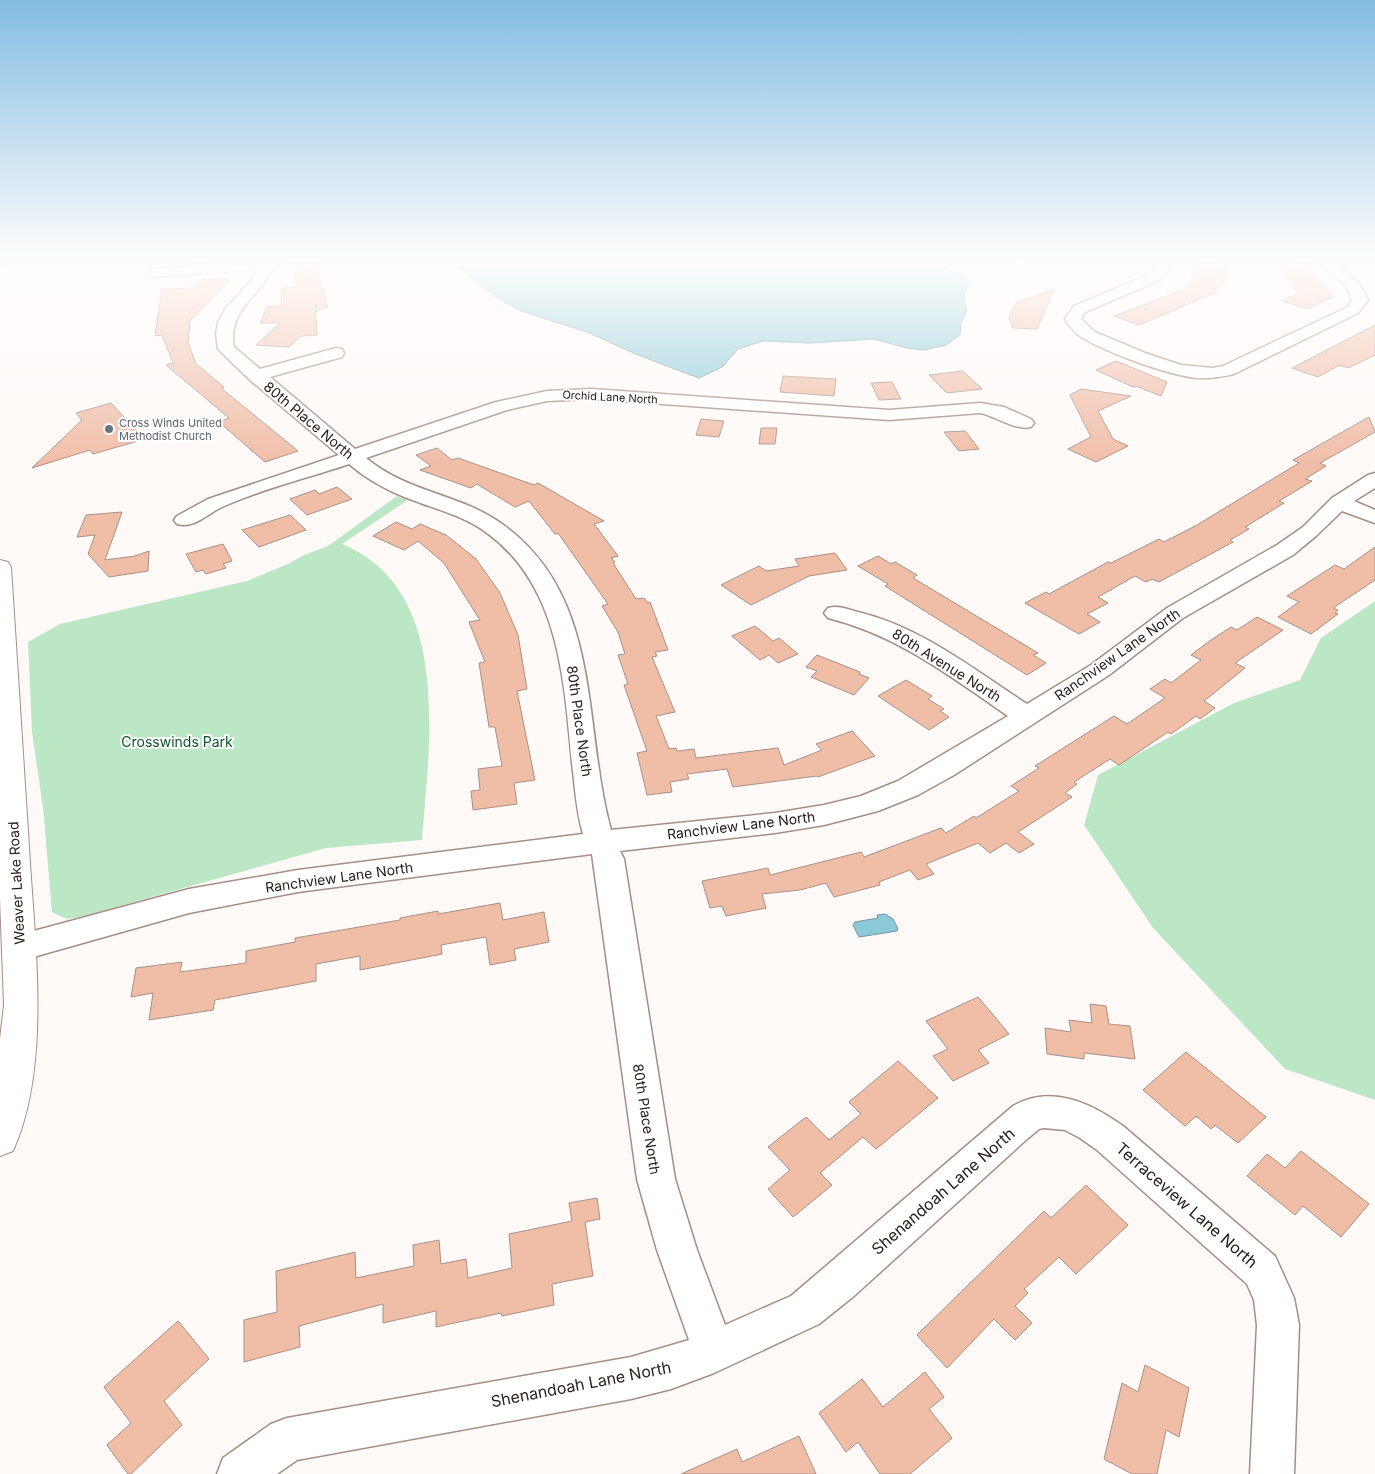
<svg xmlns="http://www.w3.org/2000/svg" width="1375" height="1474" viewBox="0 0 1375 1474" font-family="Inter,sans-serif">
<rect width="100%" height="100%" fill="#fffaf8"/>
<path fill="#bce7c5" d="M397,496L408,500L342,544C454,590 429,744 422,840L326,848L84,916L67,919L52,912L43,808L32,732L28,642L60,624L247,581L288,564L304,555L328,546Z
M1375,601V1100L1285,1069L1153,928L1084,825L1098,775L1234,703L1300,680L1321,638Z"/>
<path fill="#8ccad8" stroke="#6e97a0" d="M452,261H931L965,277L972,283C963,292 962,298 967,311L961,322L960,335L946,345L924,350L907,348L874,339L811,343L763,341L738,349L722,367L699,378L638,355L587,332L521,311L497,298Z
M885,914L893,919L898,929L897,931L859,937L853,925L855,922L878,918L877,915Z"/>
<path fill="#f0bda7" stroke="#a79086" d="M314,261L328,307L318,310L315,303L317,335L301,336L289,347L256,345L280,323H260L267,307L281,306L282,288L297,287L294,271L300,270L297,263Z
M1195,263L1224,266L1226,279L1214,293L1139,325L1114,316L1183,290L1196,274Z
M1298,263L1319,278L1333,297L1308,309L1282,301L1298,293L1279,264Z
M203,279H231L190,321L188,343L196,364L224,387L221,388L298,451L265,462L219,422L229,418L166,365L173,363L162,335L155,336L162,289L195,288Z
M1054,289L1037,329L1013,328L1009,317L1016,303Z
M1375,325V355L1348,368L1340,365L1318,377L1292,368Z
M1116,361L1167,382L1161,396L1136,386L1133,387L1096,370Z
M963,371L982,389L947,393L929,375Z
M783,376L836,379L834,396L780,392Z
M892,382L901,399L879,400L871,383Z
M1081,389L1131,396L1098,411L1113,439L1128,446L1096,462L1068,449L1091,437L1070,395Z
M111,403L145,439L93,454L90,450L32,468L82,420L76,413Z
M1369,417L1375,432L1320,463L1326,466L1305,479L1312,481L1279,501L1284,503L1245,527L1249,529L1230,540L1233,542L1159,582L1152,579L1146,582L1135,576L1098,597L1108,603L1087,614L1100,622L1079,634L1025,603L1046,592L1049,594L1108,562L1111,563L1159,539L1164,542L1197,525L1299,463L1293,460Z
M701,419L724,421L719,437L696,435Z
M761,428H777L775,444H759Z
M965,431L979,449L959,451L944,432Z
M437,448L452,460L458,458L534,485L538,483L604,521L594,524L618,556L611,558L615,562L613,563L636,599L644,598L648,603L650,602L668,650L655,652L657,656L652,657L675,712L656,716L669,749L676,748L677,751L694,749L696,758L778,748L784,765L822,750L816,744L852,731L875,756L818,777L817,776L733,787L727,769L687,774L689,779L670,782L672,792L647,795L637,753L647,751L624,685L628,684L618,655L625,654L618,632L602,606L608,604L558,533L555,534L529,501L515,507L477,484L471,488L420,470L431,466L416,455Z
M337,487L352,499L307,515L290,499L315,490L319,494Z
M122,512L105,560L135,556L149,551L148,571L109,577L88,554L95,535L77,537L86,515Z
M290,515L306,530L259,547L242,530Z
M396,522L412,529L420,524L446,535L476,559L500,593L518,635L527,689L517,691L535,780L514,783L517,804L473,810L471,791L480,790L478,769L502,766L495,727H489L479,663L485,662L469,622L480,620L444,563L418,541L404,550L373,536Z
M223,544L232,561L223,564L226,568L206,574L203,570L196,572L186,554Z
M1375,547V580L1333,608L1338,610L1335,613L1338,614L1311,634L1278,617L1299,602L1287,596L1335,565L1344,569Z
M835,553L847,570L809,576L751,605L721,585L759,566L766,571L799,566L795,559Z
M878,556L891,564L895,562L917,575L913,578L1038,653L1033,655L1046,663L1027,675L885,586L888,584L858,566Z
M1257,617L1283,630L1235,663L1245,668L1204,701L1215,708L1200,719L1196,716L1171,734L1168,732L1119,765L1110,759L1074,782L1077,784L1065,793L1072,797L1018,832L1034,844L1019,853L1006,843L990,853L978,843L926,864L934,874L918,880L910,870L879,882L880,885L834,897L826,883L800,890L762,894L766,908L726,916L722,906L710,908L702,881L768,868L770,875L861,852L864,857L941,828L946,833L974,816L976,818L1019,791L1011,786L1039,768L1035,766L1114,716L1127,724L1165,698L1150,689L1165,679L1171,683L1201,660L1191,655L1211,640L1231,627L1237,630Z
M755,626L773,641L779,638L798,654L778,663L769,655L760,660L732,636Z
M817,655L860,672L859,674L869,678L854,695L811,677L817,671L806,667Z
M906,680L932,696L928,699L944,709L940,711L949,717L929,730L878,696Z
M500,903L503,920L544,912L549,942L514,949L516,960L490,965L486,937L441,945L442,954L360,970V956L316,964V981L215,1000L213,1010L149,1020L153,993L131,997L136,968L182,962L180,972L246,963V951L295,942V938L400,920V918L438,911V914Z
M978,997L1009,1034L978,1050L989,1063L953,1081L933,1056L948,1049L926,1021Z
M1090,1004L1106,1006L1109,1024L1130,1026L1135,1059L1084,1053V1059L1047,1054L1045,1028L1071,1032L1069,1020L1092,1023Z
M1186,1052L1266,1117L1238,1143L1215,1125L1211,1129L1196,1116L1185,1126L1143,1090Z
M898,1061L938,1098L876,1149L863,1137L820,1173L832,1185L793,1217L768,1189L790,1170L768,1147L806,1117L829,1140L861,1114L849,1102Z
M1301,1151L1369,1204L1341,1237L1303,1206L1295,1215L1247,1176L1267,1154L1285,1168Z
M1086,1185L1128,1225L1076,1274L1059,1257L1024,1289L1028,1293L1015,1306L1032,1323L1015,1340L994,1319L947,1368L917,1335L1044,1211L1051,1218Z
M597,1198L600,1219L585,1222L593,1276L552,1284L554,1305L502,1316L501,1313L436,1327V1311L383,1323V1304L299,1326L300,1347L244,1362V1320L277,1312L276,1271L355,1252L356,1278L414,1266L413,1245L439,1240L441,1264L466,1259L468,1278L512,1268L509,1234L572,1221L569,1203Z
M178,1321L209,1359L164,1401L182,1425L131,1474H128L107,1445L131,1423L104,1387Z
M1145,1365L1189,1388L1179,1437L1166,1430L1157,1474H1132L1104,1459L1122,1383L1138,1392Z
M925,1372L944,1397L929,1409L952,1438L910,1474H880L858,1442L846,1452L819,1413L862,1379L883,1407Z
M799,1436L816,1474H681L737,1449L742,1462Z"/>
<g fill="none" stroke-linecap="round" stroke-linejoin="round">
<defs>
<path id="minor" d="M0,261H10L0,266Z
M254,261H277C264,295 227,307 234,347L260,369L336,348L342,349L344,353L342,357L270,377L355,449L496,402L547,391L592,389L889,410L980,403L1004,407L1031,419L1034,423L1031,427C1015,431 996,416 980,413L889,420L592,399L547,401L507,410L366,458C408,493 461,494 502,524C604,597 582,725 611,830L775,813L824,805L861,796L898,781L1008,716C950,676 897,635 828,618L824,613L828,608C838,605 847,609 858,612C921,627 973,669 1027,704L1091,665L1167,608L1277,545L1303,527L1332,498L1368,475L1375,473V488L1354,501L1375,510V523L1342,511L1317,535L1293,555L1183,618L1109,675L954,775L918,795L878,811L824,825L775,833L620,851L624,859L675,1179L697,1250L725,1325L791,1296L1013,1106C1051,1084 1091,1103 1123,1126L1275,1256L1294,1298L1299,1325L1294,1474H1250L1257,1325L1254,1300L1247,1284L1097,1150L1080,1138L1065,1130L1044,1128L1039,1129L1027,1139L854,1296L819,1324L714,1373L671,1389L631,1399L297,1460L277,1474H217L223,1458L271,1424L287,1418L631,1357L689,1340L657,1250L637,1179L592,854L298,892L189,913L19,961L8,957L3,948L8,939L19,935L189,889L298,870L583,834C576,811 575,786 572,763C564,681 560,586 487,533C466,517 439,510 415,501C390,492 369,481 349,464C308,478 261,489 222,507C207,514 194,529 177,524L174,520L177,516L208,499L339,455L250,380L218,349L216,334L218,322L226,308L252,280L259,269L154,277L147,273L154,269Z
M1156,261H1170L1168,271L1160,280L1085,312L1081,319L1095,332L1145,353L1181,365L1213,368L1223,366L1348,307L1352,300L1348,289L1319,261H1334L1360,284L1368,300L1358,313L1234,374C1221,377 1209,379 1196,378C1166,374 1110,354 1083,338C1075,334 1070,327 1065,319L1074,306L1150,274L1154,270Z"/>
<path id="major" d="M0,560L8,562L11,567C17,660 23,754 29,847C34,938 52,1065 13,1151L0,1156V1039L4,1005L0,898Z"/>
</defs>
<use href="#minor" stroke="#a58e84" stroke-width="3"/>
<use href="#major" stroke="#a58e84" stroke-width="2"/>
<use href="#minor" fill="#fff" fill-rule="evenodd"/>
<use href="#major" fill="#fff" fill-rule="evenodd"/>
</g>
<linearGradient id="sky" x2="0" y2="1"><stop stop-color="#83bde2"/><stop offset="0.56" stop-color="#fffdfc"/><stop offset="1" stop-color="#fffdfc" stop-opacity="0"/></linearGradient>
<rect width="1375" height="467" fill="url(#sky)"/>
<circle fill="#6b7280" stroke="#fff" stroke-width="2" cx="109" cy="429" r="5"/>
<g text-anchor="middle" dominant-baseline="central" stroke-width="4" stroke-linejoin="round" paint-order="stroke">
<g font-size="11" fill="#29201c" stroke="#fff">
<text transform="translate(610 397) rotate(3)">Orchid Lane North</text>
</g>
<g font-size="11" fill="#5b616d" stroke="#fff" text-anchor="start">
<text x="119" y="423">Cross Winds United<tspan x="119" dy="13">Methodist Church</tspan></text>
</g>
<g font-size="14" fill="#29201c" stroke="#fff">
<text transform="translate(309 420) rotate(40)">80th Place North</text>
<text transform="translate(1117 654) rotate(-35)">Ranchview Lane North</text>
<text transform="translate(947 665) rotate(32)">80th Avenue North</text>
<text transform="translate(580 721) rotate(82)">80th Place North</text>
<text transform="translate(741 825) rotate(-7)">Ranchview Lane North</text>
<text transform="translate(339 877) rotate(-8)">Ranchview Lane North</text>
<text transform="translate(16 883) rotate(-93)">Weaver Lake Road</text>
<text transform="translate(647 1119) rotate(81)">80th Place North</text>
</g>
<g font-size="14" fill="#0f542a" stroke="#fff">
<text x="177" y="741">Crosswinds Park</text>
</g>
<g font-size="16" fill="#29201c" stroke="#fff">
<text transform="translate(943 1191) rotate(-41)">Shenandoah Lane North</text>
<text transform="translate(1187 1205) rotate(41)">Terraceview Lane North</text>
<text transform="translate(581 1384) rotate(-11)">Shenandoah Lane North</text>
</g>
</g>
</svg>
